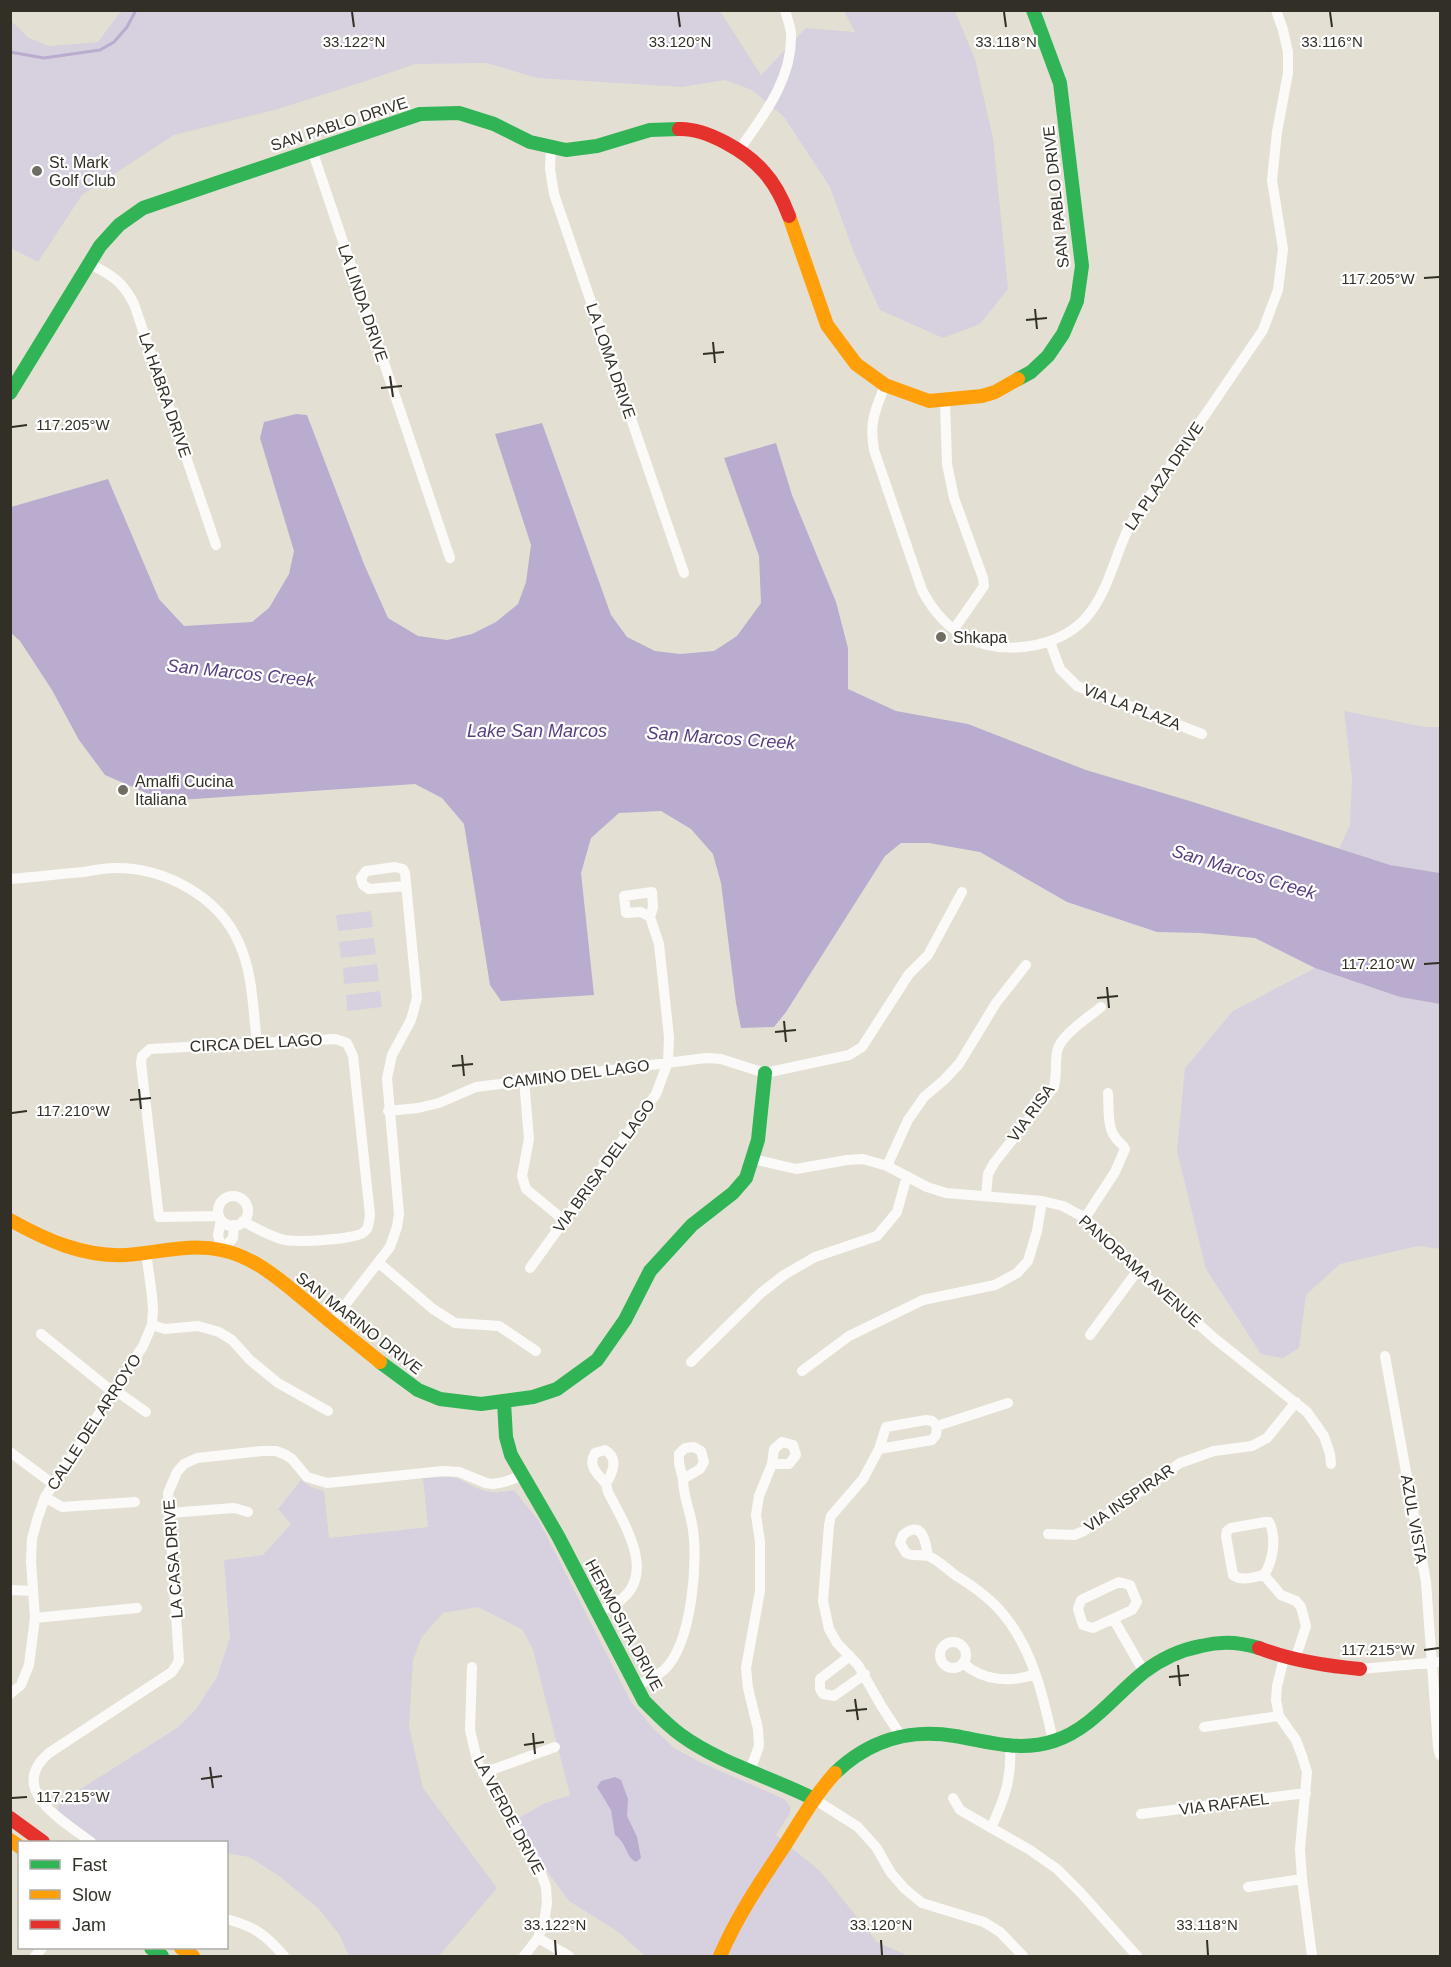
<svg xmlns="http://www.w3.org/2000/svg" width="1451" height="1967" viewBox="0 0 1451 1967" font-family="Arial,sans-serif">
<rect width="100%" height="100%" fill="#e3e0d3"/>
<path fill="#d7d0df" d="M121,11H720L761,75L806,28L855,32L844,11H955L975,59L993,138L1008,289L980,324L943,338L880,310L854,253L830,187L784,117L752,90L725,80L682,87L537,78L487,63L415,64L366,81L278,109L174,135L82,195L38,262L11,248L10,20L29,38L49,46L98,42Z
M1344,711L1425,727H1440V873L1390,865L1339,849L1350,825L1352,777Z
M371,911L373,927L338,931L336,915Z
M374,938L376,954L341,958L339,942Z
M377,964L379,981L344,984L343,968Z
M1315,968L1400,997L1440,1004V1249L1418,1246L1340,1264L1306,1295L1299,1348L1283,1358L1261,1354L1206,1269L1177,1151L1185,1068L1233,1011Z
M380,991L382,1007L347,1011L346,995Z
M452,1477C463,1479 470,1486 480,1489C491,1494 503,1492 514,1490L539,1521L631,1702L653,1728L674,1748L702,1763L784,1799L790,1806V1813L776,1835L820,1871L877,1942L909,1956H645L617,1931L569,1901L531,1849L517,1819L543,1804L570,1795L533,1650L523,1630L478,1607L443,1613L422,1637L413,1660L409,1726L423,1788L497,1888L439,1956H349L339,1934L318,1908L278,1875L249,1857L227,1853L226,1842H97L57,1810L60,1802L177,1728L196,1709L217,1677L230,1637L224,1560L263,1555L291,1524L278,1509L301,1480L311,1487L324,1491L329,1538L428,1527L423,1478Z"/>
<path fill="#b9accf" d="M296,414L307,415L364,564L388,618L418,636L447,640L472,634L496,622L518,604L526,582L531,545L495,434L542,423L611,615L627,637L655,651L680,654L714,651L737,636L761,603L759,556L724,458L776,443L792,495L836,602L848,648V689L896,711L968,724L1086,770L1193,802L1390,865L1440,873V1004L1400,997L1315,968L1255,938L1200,933L1157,932L1067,902L980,852L929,843H901L885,856L786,1012L774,1027L741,1028L736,1003L721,883L713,854L691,829L661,811L619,813L591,838L581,873L594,995L501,1001L490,985L464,824L442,798L415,784L165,801L105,775L79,740L52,690L20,641L11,633V507L108,479L159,599L184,626L252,622L269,608L289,574L294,551L260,438L264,422Z
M615,1777L621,1780L628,1799L627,1816L637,1837L641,1858L636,1862C625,1856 627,1843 615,1835L611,1810L597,1787L601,1781Z"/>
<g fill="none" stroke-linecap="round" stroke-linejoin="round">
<path stroke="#b9accf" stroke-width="3" d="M10,52L44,58L100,50L114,42L127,27L136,10"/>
<path stroke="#fbfaf8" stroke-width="10" d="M551,147L550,169L554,194L684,573
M312,150L450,558
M739,150C764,115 793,78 791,33C790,25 787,18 785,10
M90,264C112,275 123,282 134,304L216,545
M885,385C875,411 869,422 874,450L922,590C946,636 985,655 1036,645C1054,641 1071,633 1084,620C1109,593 1114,556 1130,525L1263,330L1278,290L1283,249L1272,180L1277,132L1288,73V52L1283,30L1276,10
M945,401L947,464L954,498L983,578L984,586L954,629
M1050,642L1060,669L1077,686L1202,734
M10,879C35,877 59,874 84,872C94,870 105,868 116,868C166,868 219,897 239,943C253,973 253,1011 257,1043
M524,1080L529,1139L522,1176L526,1189L565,1221
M388,1111L418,1108L439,1103L476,1087L706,1058L721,1059L765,1073L849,1055L862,1047L909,974L928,955L962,892
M753,1159L796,1169L847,1160L863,1159L887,1166L927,1187L946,1193L1042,1201L1063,1206L1085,1218L1138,1270L1214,1338L1307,1412L1324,1436L1330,1454L1331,1464
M887,1166L908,1120L924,1097L944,1080L959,1064L996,1003L1026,965
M986,1196L988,1174L994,1163L1054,1087C1057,1075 1055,1064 1057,1052C1059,1036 1088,1018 1101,1007
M218 1211a15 15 0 1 1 30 0a15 15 0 1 1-30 0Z
M219,1216L159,1217L141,1063L142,1056L150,1049L335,1039L347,1043L353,1056L370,1215C369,1220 369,1229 364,1232C356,1240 292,1243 281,1239C268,1235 255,1228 243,1221
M1085,1218L1115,1172L1125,1149C1122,1143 1118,1142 1115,1137C1107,1127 1109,1106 1108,1093
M221,1220L218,1235L222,1250L233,1238L234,1225
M379,1263L433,1309L455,1323L499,1326L536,1351
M530,1268L656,1094L668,1062L669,1037L659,944L650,917L653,907L652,892L624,896L626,913L641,912L650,917
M331,1323L390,1247L397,1227L399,1214L387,1078L392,1055L411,1020L417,998L405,873L403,869L395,867L366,871L361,878L363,885L369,889L406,886
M152,1325L165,1329L198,1326L219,1332L232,1340L250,1360L278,1383L328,1411
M41,1334L114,1393L122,1395L146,1412
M1090,1335L1138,1270
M1385,1356L1426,1582L1438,1747L1440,1755
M691,1362L761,1293L784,1275L815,1257L877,1236L897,1212L907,1176
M802,1371L849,1336L923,1300L995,1285L1017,1273L1028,1261L1037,1231L1042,1201
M937,1426L1008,1403
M782,1442L793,1445L796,1455L789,1464H772L774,1449Z
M694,1447L701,1451L704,1462L700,1469L683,1479L679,1463V1454L685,1448Z
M879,1449L932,1440L936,1435L937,1426
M605,1450C619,1458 613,1472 606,1484C598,1474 587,1466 595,1453Z
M10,1452L53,1484
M45,1497L62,1507L135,1502
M169,1513L234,1508L248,1512
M1265,1522H1269C1277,1538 1273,1561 1264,1575C1253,1577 1242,1582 1233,1575L1226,1536L1227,1531L1231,1528Z
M1048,1534L1074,1535L1084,1531L1180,1463L1214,1451L1252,1446L1267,1438L1296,1402
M928,1556C926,1542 922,1519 903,1535L900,1543L906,1553C913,1557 921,1554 928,1556C937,1559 947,1569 955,1575C970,1584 984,1594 996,1606C1031,1642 1043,1694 1053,1741
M1264,1575L1281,1595L1296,1601L1301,1607L1306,1626L1295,1660
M1119,1582L1130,1585L1137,1602L1132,1610L1093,1628L1083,1625L1078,1609L1081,1600Z
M10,1590L33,1591
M598,1612C603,1609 610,1607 615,1604C660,1577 624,1524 608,1492L606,1484
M35,1618L137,1608
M1114,1620L1144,1672
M940 1655a13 13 0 1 1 26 0a13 13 0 1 1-26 0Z
M850,1656L820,1679V1689L823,1694L834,1696L865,1674
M1284,1658L1277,1686L1276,1700L1279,1716L1296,1740L1302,1756L1307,1772L1300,1849L1302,1879L1312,1956
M963,1663C983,1681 1011,1683 1035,1674
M472,1667L470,1730L478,1764L538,1865L546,1887L547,1903L544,1922L538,1938L524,1956
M1360,1669L1440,1662
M636,1686C645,1681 657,1676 664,1670C692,1644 699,1559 692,1524C689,1508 683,1495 683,1479
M10,1694L21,1685L29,1665L35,1618L31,1561L32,1539L37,1520L45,1497L143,1346L152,1325L153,1310L152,1296L146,1252
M1204,1727L1279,1716
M901,1736L882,1707L858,1665L837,1643L829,1629L823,1601L829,1525L831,1516L863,1479L879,1449L886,1427L926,1420L932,1421L937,1426
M750,1771L759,1746L758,1729L748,1688L746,1668L760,1591V1542L756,1515L759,1496L772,1464
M483,1773L555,1747
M953,1798L960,1810L1030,1850L1057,1869L1081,1893L1137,1956
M814,1799L858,1827L876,1847L891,1873L905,1889L922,1903L984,1922L1000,1932L1023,1956
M1141,1814L1306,1793
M991,1828C1004,1800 1012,1779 1010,1747
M91,1842C64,1821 6,1790 49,1753L172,1672L179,1661L168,1493L177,1472L184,1464L197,1458L262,1451H276L286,1455L292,1459L307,1477L327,1483L443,1471L459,1472L486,1483L493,1484L504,1482L521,1476
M1248,1887L1302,1879
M226,1919C254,1926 266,1935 284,1956
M538,1938L569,1956
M35,1956L42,1948"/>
<path stroke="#30b455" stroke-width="14" d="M1018,379L1031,372L1048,356L1063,334L1077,301L1082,266L1060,83L1033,10
M10,393L100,246L119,225L143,208L420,114L459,113L494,124L530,142L566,150L597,146L650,130L679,129
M380,1362L418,1390L440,1399L481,1404L533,1397L557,1389L597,1360L625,1320L650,1271L692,1225L733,1193L746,1178L758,1140L765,1073
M504,1402L506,1437L511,1455L558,1536L644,1701C656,1713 667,1725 681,1735C721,1764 771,1777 814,1799
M835,1773C868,1741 909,1728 955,1736C989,1742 1020,1752 1054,1741C1091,1729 1114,1696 1144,1672C1161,1659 1180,1650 1201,1646C1220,1641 1240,1642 1259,1648
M151,1948L162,1956"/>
<path stroke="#ff9f0a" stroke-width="14" d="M789,216L827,325L856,364L885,385L929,401L982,396L995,392L1018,379
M10,1220C46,1240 83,1257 126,1255C158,1253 189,1243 221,1250C257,1257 286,1285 313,1307C335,1326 358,1344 380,1362
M10,1840L20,1847
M181,1948L193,1956
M720,1956C737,1916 761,1881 785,1845C801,1820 815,1795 835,1773"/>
<path stroke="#e5322d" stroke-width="14" d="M679,129C706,128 746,151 764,172C776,185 783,200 789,216
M1259,1648C1292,1661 1325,1666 1360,1669
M10,1818L43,1842"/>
</g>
<path fill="none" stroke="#323026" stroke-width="2" d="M352,12L354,27M678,12L680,27M1004,12L1006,27M1330,12L1332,27M1424,278L1439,277M1035,309L1037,329M1026,320L1047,318M713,342L715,363M703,354L724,352M390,376L393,397M381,388L402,386M12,427L27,425M1424,964L1439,963M1107,987L1109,1008M1097,998L1118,996M784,1021L786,1042M775,1032L796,1030M462,1055L464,1076M452,1066L473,1064M139,1089L141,1109M130,1100L151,1098M12,1113L27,1111M1424,1650L1439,1648M1178,1665L1180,1686M1169,1677L1189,1675M855,1699L858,1720M846,1711L867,1709M533,1733L535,1754M524,1745L544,1742M210,1767L213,1788M201,1779L222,1776M12,1798L27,1797M555,1940L556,1955M881,1940L882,1955M1207,1940L1208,1955"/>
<g fill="#706e63" stroke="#fff" stroke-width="2">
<circle cx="37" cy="171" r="6"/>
<circle cx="941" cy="637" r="6"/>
<circle cx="123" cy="790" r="6"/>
</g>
<g text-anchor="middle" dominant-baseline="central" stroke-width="4.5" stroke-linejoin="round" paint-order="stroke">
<g font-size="16" fill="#323026" stroke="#fff">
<text transform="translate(339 124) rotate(-18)">SAN PABLO DRIVE</text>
<text transform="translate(1056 197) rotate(-96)">SAN PABLO DRIVE</text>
<text transform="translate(363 303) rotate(71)">LA LINDA DRIVE</text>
<text transform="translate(611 361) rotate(71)">LA LOMA DRIVE</text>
<text transform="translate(165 395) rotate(71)">LA HABRA DRIVE</text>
<text transform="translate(1164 476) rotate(-56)">LA PLAZA DRIVE</text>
<text transform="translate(1132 707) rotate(21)">VIA LA PLAZA</text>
<text transform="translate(256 1043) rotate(-3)">CIRCA DEL LAGO</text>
<text transform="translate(576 1074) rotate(-7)">CAMINO DEL LAGO</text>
<text transform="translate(1031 1113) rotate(-54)">VIA RISA</text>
<text transform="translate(604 1166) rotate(-54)">VIA BRISA DEL LAGO</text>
<text transform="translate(1140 1271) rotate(42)">PANORAMA AVENUE</text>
<text transform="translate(359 1323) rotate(38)">SAN MARINO DRIVE</text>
<text transform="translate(94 1422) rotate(-57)">CALLE DEL ARROYO</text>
<text transform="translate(1129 1498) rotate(-35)">VIA INSPIRAR</text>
<text transform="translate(1414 1519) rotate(80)">AZUL VISTA</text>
<text transform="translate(173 1559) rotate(-94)">LA CASA DRIVE</text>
<text transform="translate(624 1625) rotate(62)">HERMOSITA DRIVE</text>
<text transform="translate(1224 1804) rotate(-7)">VIA RAFAEL</text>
<text transform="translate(509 1815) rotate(62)">LA VERDE DRIVE</text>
</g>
<g font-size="16" fill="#323026" stroke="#fff" text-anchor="start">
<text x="49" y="162">St. Mark<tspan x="49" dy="18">Golf Club</tspan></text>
<text x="953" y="637">Shkapa</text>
<text x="135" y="781">Amalfi Cucina<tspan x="135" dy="18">Italiana</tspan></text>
</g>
<g font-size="18" font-style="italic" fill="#583d83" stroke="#fff">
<text transform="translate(241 673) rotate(6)">San Marcos Creek</text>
<text x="537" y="731">Lake San Marcos</text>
<text transform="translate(721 738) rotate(4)">San Marcos Creek</text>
<text transform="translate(1244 872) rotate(17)">San Marcos Creek</text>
</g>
</g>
<g font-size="15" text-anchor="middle" fill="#323026" stroke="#fff" stroke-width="4.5" stroke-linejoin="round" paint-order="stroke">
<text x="354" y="47">33.122°N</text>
<text x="680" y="47">33.120°N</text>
<text x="1006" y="47">33.118°N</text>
<text x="1332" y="47">33.116°N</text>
<text x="1378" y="284">117.205°W</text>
<text x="73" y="430">117.205°W</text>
<text x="1378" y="969">117.210°W</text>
<text x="73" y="1116">117.210°W</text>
<text x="1378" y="1655">117.215°W</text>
<text x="73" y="1802">117.215°W</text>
<text x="555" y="1930">33.122°N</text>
<text x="881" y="1930">33.120°N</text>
<text x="1207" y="1930">33.118°N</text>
</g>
<rect width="1451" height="1967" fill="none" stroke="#323026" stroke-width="24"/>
<rect x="18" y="1841" width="210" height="108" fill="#ffffff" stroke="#adaca8" stroke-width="1.5"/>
<rect x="30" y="1860" width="30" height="9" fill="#30b455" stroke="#adaca8" stroke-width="1.5"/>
<text x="72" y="1871" font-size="18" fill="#323026">Fast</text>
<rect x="30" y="1890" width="30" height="9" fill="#ff9f0a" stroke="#adaca8" stroke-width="1.5"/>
<text x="72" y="1901" font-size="18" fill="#323026">Slow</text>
<rect x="30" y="1920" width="30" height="9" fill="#e5322d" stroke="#adaca8" stroke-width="1.5"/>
<text x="72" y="1931" font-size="18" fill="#323026">Jam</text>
</svg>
